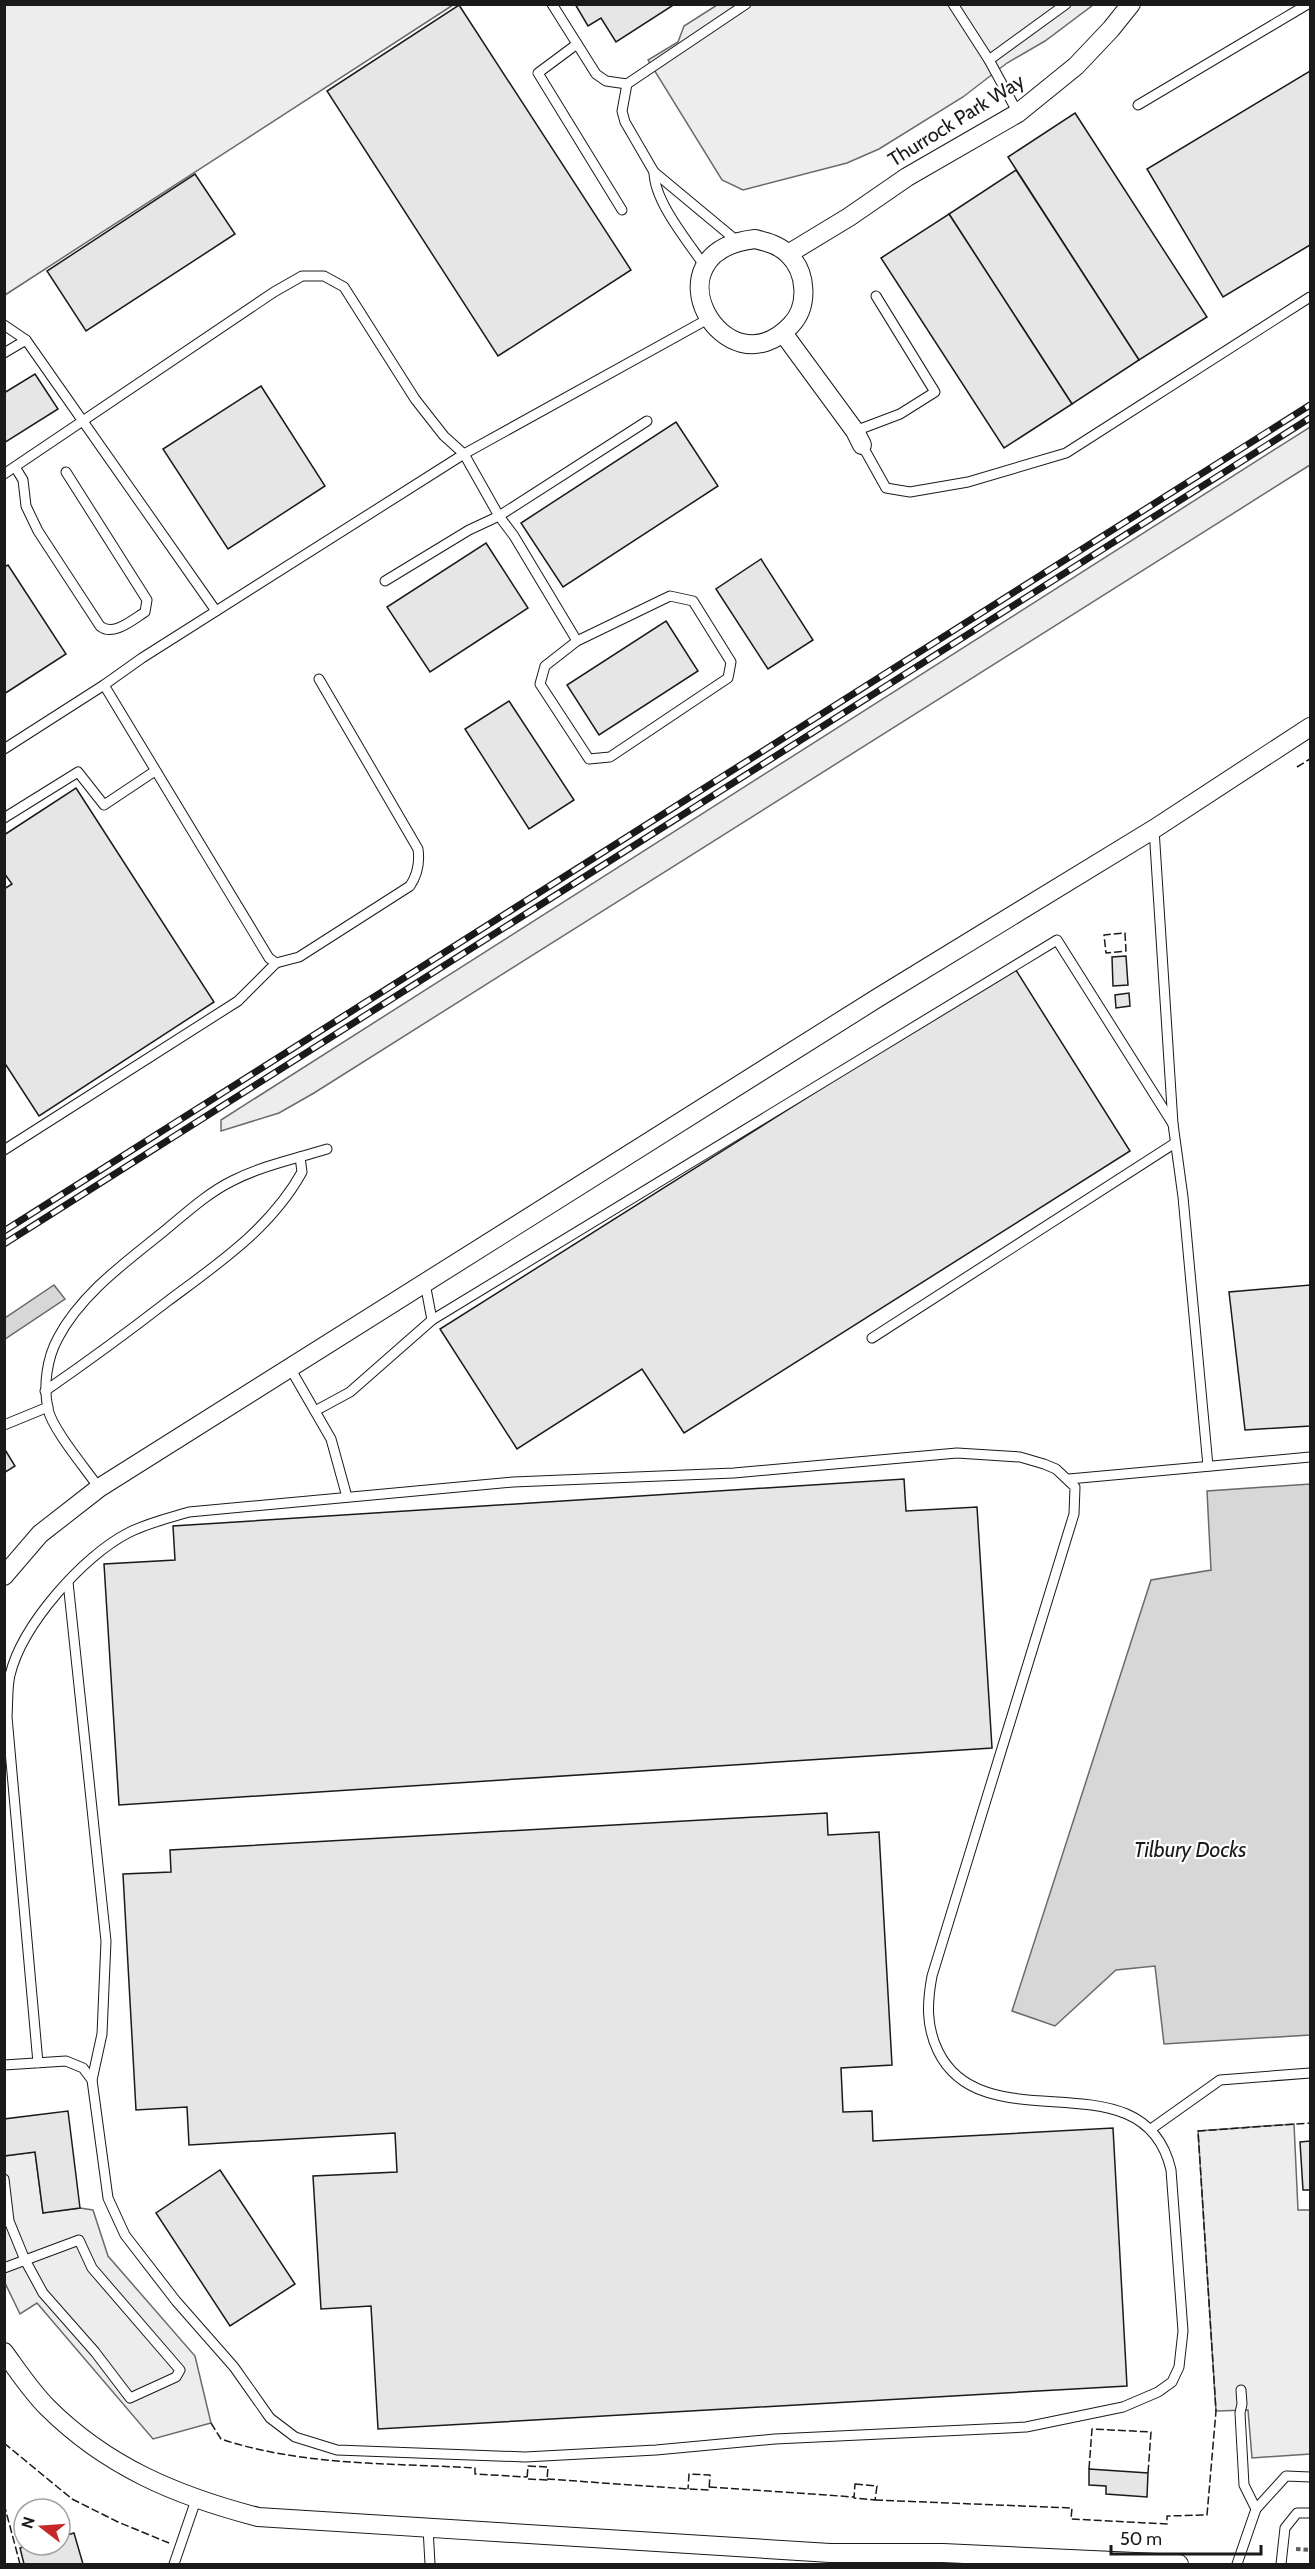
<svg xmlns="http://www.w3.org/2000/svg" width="1315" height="2569" font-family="Cabin,sans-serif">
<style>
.built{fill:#ededed;stroke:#6a6a6a;stroke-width:1.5}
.water{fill:#d7d7d7;stroke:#6a6a6a;stroke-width:1.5}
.building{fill:#e6e6e6;stroke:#1a1a1a;stroke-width:1.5}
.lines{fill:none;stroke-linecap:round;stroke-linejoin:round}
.service-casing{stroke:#1a1a1a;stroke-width:11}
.minor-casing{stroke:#1a1a1a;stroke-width:20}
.path{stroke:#5f5f5f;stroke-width:4;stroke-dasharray:4.5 3;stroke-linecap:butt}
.service{stroke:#fff;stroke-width:9}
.minor{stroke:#fff;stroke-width:18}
.rail-casing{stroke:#1a1a1a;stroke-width:7}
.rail{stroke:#fff;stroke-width:4.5;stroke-dasharray:14;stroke-linecap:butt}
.fence{stroke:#1a1a1a;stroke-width:1.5;stroke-dasharray:8 3;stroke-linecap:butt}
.labels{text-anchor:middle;stroke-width:4.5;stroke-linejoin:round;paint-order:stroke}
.street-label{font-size:20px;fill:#1a1a1a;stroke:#fff}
.water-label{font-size:21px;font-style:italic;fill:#1a1a1a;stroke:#fff}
</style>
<rect width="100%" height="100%" fill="#fff"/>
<!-- built -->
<g class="built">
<path d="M 5,4 L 453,4 L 453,5 L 5,295 Z"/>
<path d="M 717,5 L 1093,5 L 1045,41 L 1007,63 L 963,97 L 879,149 L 847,163 L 743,190 L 722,180 L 648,60 L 678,42 L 684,26 Z"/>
<path d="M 1310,427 L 1310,465 L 314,1093 L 279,1113 L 221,1131 L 221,1120 Z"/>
<path d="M 1294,2124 L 1298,2210 L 1310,2210 L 1310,2454 L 1252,2458 L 1248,2410 L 1216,2411 L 1198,2131 Z"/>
<path d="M 35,2152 L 43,2213 L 80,2208 L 93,2210 L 108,2256 L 195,2356 L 211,2423 L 153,2439 L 37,2303 L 20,2314 L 5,2283 L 5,2156 Z"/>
</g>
<!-- water -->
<g class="water">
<path d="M 54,1285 L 65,1299 L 5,1339 L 5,1318 Z"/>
<path d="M 1310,1484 L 1310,2035 L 1164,2044 L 1155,1966 L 1116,1970 L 1055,2026 L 1012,2011 L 1151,1580 L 1211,1570 L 1207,1491 Z"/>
</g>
<!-- building -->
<g class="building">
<path d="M 575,4 L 675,4 L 616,42 L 601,18 L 588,26 Z"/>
<path d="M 459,5 L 631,270 L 498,356 L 327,91 Z"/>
<path d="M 1310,71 L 1310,245 L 1223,297 L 1147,169 Z"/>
<path d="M 1075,113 L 1207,317 L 1139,360 L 1008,157 Z"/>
<path d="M 1016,170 L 1139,360 L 1072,404 L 949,214 Z"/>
<path d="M 195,174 L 235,234 L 86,331 L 47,271 Z"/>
<path d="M 949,214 L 1072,404 L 1004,448 L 881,258 Z"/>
<path d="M 35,374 L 58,409 L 4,443 L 4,393 Z"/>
<path d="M 261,386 L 325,486 L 228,549 L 163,449 Z"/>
<path d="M 676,422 L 718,486 L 563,587 L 521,523 Z"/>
<path d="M 486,543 L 528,608 L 430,672 L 387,607 Z"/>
<path d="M 761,559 L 813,640 L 768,669 L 716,589 Z"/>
<path d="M 8,565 L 66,654 L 4,694 L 4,567 Z"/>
<path d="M 666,621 L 698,671 L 599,735 L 567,685 Z"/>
<path d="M 509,701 L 574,800 L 529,829 L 465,729 Z"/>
<path d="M 76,788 L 214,1002 L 39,1116 L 4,1062 L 4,889 L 12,884 L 4,873 L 4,835 Z"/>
<path d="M 1126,956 L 1128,985 L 1113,986 L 1112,957 Z"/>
<path d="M 1014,967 L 1130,1151 L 684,1433 L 642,1369 L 517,1449 L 440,1329 Z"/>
<path d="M 1129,993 L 1130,1006 L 1116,1008 L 1115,995 Z"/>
<path d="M 1310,1285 L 1310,1426 L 1245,1430 L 1229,1292 Z"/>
<path d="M 4,1448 L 15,1466 L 4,1473 Z"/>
<path d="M 904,1479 L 906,1511 L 977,1507 L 992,1748 L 119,1805 L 104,1564 L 175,1560 L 173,1526 Z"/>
<path d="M 827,1813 L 828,1835 L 879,1832 L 892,2065 L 841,2068 L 843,2112 L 872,2111 L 873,2141 L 1113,2128 L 1127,2386 L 378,2429 L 371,2306 L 321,2309 L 313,2176 L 397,2172 L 395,2133 L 189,2145 L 187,2107 L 136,2110 L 123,1874 L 171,1872 L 170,1850 Z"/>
<path d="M 68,2111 L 80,2208 L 43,2213 L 35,2152 L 4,2156 L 4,2119 Z"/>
<path d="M 1310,2141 L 1310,2190 L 1303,2190 L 1300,2142 Z"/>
<path d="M 220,2170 L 295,2284 L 230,2326 L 156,2213 Z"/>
<path d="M 1089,2469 L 1148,2473 L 1147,2497 L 1106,2494 L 1106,2486 L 1089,2485 Z"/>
<path d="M 74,2533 L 83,2564 L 24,2564 L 20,2548 L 31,2545 L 60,2545 L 60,2537 Z"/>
</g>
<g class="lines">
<defs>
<g id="service">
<path d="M 552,4 L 596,74 L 606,81 L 627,84 L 746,4"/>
<path d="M 953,4 L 989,60 L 1018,113"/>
<path d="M 577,44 L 538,73 L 622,210"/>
<path d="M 989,60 L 1066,4"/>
<path d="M 627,84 L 622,111 L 625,122 L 654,172 L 737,241"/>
<path d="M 1138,105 L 1308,4"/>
<path d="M 654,172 C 654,201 688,242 704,265"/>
<path d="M 4,325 L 26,340"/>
<path d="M 4,353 L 26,340 L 216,611"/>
<path d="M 855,431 L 900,414 L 935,392 L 876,296"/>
<path d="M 862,445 L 886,488 L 910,492 L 968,482 L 1066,453 L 1310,297"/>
<path d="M 15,467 L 23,480 L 26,506 L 38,531 L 100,626 C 113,637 132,620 145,612 L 147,600 L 66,472"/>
<path d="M 4,474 L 274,292 L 302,276 L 324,276 L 344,287 L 415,399 L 444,436 L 464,454 L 499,516 L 514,536 L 577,641 L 545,666 L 540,684 L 589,759 L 610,757 L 728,678 L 731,662 L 693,601 L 670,596 L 577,641"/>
<path d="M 385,581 L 469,530 L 499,516 L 647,421"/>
<path d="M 104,685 L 269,958 L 276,963 L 299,957 L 410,886 C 418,874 420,863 418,849 L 319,679"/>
<path d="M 4,749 L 104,685 L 142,658 L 464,454 L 708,319"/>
<path d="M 4,818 L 78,772 L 104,805 L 155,771"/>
<path d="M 1154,829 L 1173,1124 L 1183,1197 L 1208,1466"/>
<path d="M 4,1150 L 238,1001 L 276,963"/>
<path d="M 425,1283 L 432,1320"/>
<path d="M 872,1338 L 1175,1143"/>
<path d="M 290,1368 L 331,1439 L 347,1497"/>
<path d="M 45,1391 C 87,1362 128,1332 168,1301 C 219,1263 271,1228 302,1172 L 300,1157"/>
<path d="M 315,1411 L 350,1392 L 432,1320 L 1057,940 L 1173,1124"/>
<path d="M 4,1425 L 48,1407"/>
<path d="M 1069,1479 L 1310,1457"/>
<path d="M 99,1488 C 86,1469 52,1429 48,1409 C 43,1386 47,1358 58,1338 C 81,1294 126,1262 163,1232 C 185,1214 206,1194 232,1181 C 261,1166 295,1159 327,1149"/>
<path d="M 68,1582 L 106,1941 L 102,2034 L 92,2080"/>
<path d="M 4,2065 L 66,2061 L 83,2068 L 92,2080 L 108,2198 L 125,2235 L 176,2301 L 234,2367 L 270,2418 L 295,2437 L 337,2450 L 525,2457 L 656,2450 L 775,2439 L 1026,2427 L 1123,2407 L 1158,2392 L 1172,2382 L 1179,2367 L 1183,2331 L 1171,2170 C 1144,2053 984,2146 938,2051 C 926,2026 927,2003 932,1976 L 1074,1514 L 1075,1487 L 1056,1469 L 1044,1464 L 1020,1457 L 957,1453 L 734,1473 L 513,1482 L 189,1512 C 169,1518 147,1523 128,1533 C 83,1556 22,1625 10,1675 C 7,1688 8,1703 7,1717 L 38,2063"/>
<path d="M 1151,2129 L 1220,2080 L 1310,2073"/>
<path d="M 4,2179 L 9,2221 L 25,2260 L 43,2293 L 95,2352 L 130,2398 L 176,2377 L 180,2370 L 92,2268 L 79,2240 L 4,2268"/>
<path d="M 1241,2390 L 1242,2404 L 1240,2413 L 1244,2485 L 1256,2509"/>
<path d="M 428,2528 L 430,2564"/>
<path d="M 174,2564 L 196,2500"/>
<path d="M 1237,2564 L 1256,2509 L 1286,2476 L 1310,2477"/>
<path d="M 1281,2564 L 1285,2528 L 1297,2513 L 1310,2513"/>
</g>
<g id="minor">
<path d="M 755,239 C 767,242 779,245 788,254 C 807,272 809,306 791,325 C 725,395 643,252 755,239 Z"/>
<path d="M 788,254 L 849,217 L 907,177 L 1018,113 L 1076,66 L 1111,29 L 1131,4"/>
<path d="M 783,333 L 855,431 L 862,445"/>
<path d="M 4,1576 L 40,1534 L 99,1488 L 879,997 L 1154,829 L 1310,727"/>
<path d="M 4,2352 C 18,2371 31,2391 47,2407 C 107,2467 177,2496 258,2517 L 830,2553 L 943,2553 L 1179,2564"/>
</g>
</defs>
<!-- service casing -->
<use href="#service" class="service-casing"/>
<!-- minor casing -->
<use href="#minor" class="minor-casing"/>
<!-- path -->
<path class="path" d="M 1296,2549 L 1310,2550"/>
<!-- service -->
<use href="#service" class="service"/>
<!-- minor -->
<use href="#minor" class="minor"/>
<defs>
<g id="rail">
<path d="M 4,1231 L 1310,405"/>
<path d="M 4,1244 L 1310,418"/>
</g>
</defs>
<!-- rail casing -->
<use href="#rail" class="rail-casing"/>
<!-- rail -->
<use href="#rail" class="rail"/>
<!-- fence -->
<g class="fence">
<path d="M 1297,767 L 1310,759"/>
<path d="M 1125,933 L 1126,951 L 1106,953 L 1104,935 Z"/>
<path d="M 211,2423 L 221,2439 C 302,2466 391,2463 475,2468 L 475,2474 L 527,2477"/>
<path d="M 4,2443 L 72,2499 L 118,2522 L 169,2543"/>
<path d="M 528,2466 L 548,2467 L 547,2480 L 527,2479 Z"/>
<path d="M 1089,2469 L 1092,2429 L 1151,2432 L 1148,2473"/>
<path d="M 547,2479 L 688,2489 L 709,2490 L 710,2475 L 689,2474 L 688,2489"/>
<path d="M 855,2484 L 877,2486 L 875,2500 L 854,2498 Z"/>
<path d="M 709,2487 L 854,2497"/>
<path d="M 875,2500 L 1072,2508 L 1071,2519 L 1167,2524 L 1167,2516 L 1207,2515 L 1216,2411 L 1198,2131 L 1310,2123"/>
<path d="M 4,2504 L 20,2564"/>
</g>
</g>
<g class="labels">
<!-- street labels -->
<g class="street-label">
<text transform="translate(956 120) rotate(-32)" y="7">Thurrock Park Way</text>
</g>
<!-- water labels -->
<g class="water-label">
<text x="1190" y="1857">Tilbury Docks</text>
</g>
</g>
<!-- border -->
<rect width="1315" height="2569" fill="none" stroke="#1a1a1a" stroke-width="12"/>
<!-- north arrow -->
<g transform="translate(42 2527) rotate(287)"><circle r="28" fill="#ffffff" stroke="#a3a3a3" stroke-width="1.5"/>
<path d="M0-4.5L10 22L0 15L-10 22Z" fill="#c62828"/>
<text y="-9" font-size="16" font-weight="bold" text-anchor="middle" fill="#1a1a1a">N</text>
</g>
<!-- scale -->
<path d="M1111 2545v9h150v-9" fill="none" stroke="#1a1a1a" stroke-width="3"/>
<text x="1120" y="2545" font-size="18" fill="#1a1a1a" stroke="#ffffff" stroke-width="4.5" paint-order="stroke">50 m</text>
</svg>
